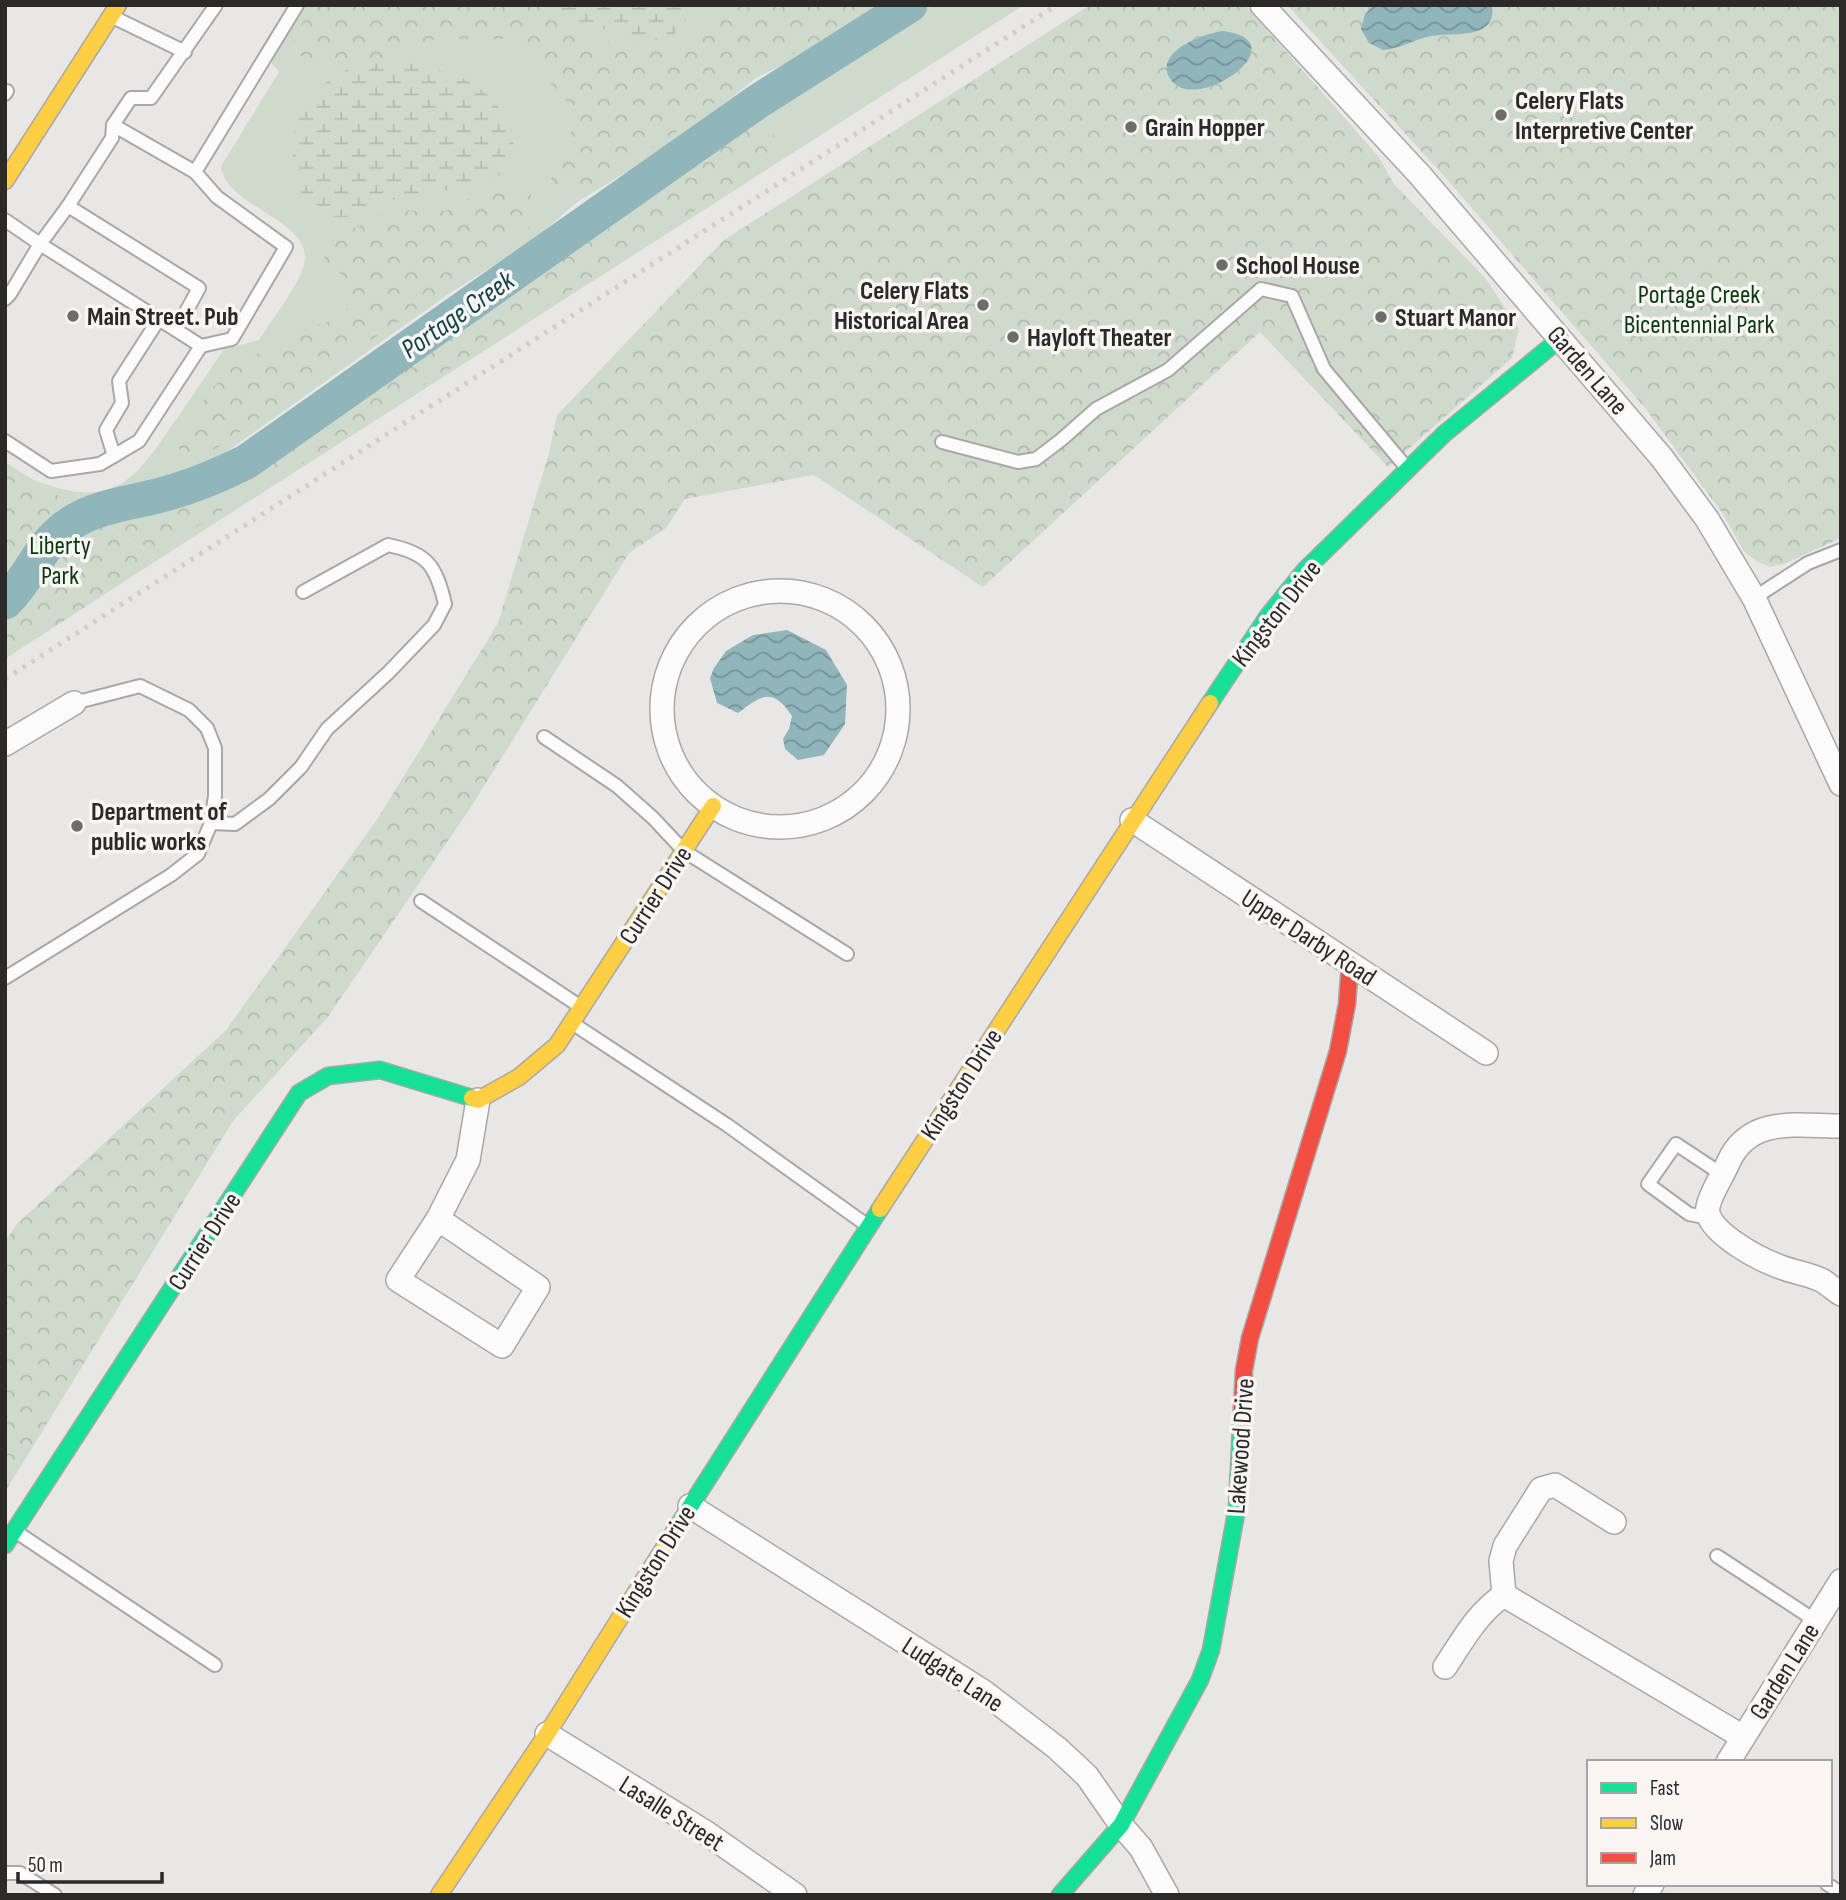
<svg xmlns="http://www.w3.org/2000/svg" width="1846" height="1900" font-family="'Sofia Sans Condensed',sans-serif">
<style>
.grass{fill:#cfdacd}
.forest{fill:url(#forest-crowns)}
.wetland{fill:url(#wetland-marsh)}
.water{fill:url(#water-waves)}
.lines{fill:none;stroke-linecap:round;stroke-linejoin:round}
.river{stroke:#90b5ba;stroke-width:35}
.lane-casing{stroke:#aaa8a7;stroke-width:16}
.street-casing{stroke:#aaa8a7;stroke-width:26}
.fast-casing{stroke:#aaa8a7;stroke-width:19}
.slow-casing{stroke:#aaa8a7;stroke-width:19}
.jam-casing{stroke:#aaa8a7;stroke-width:19}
.lane{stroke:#fcfbfb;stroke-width:12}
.street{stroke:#fcfbfb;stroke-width:23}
.fast{stroke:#16e098;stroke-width:16}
.slow{stroke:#ffcf43;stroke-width:16}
.jam{stroke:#f24e42;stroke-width:16}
.rail{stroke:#cececc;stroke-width:5;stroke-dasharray:3.5 7;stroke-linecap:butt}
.poi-dot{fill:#6e6c6b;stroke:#f8f5f2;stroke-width:2.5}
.labels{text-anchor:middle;stroke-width:7;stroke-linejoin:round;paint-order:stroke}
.poi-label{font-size:26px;font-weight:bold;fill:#2b2a29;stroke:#f8f5f2;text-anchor:start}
.park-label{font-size:26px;fill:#0a3b10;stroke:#f8f5f2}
.street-label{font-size:26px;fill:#2b2a29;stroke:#f8f5f2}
.water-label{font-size:28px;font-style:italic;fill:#11444a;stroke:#f8f5f2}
</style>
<defs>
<pattern id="forest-crowns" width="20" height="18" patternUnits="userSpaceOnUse" patternTransform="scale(1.75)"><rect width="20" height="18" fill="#cfdacd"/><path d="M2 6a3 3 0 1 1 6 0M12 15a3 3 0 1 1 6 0" fill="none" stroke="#b2bbb0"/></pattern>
<pattern id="wetland-marsh" width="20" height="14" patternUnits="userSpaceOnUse" patternTransform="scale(1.75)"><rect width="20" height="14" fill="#cfdacd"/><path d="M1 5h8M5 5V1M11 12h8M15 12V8" fill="none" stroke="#b2bbb0"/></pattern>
<pattern id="water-waves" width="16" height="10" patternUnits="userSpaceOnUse" patternTransform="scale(1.75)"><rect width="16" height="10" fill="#90b5ba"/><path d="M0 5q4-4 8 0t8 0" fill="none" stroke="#769397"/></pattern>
</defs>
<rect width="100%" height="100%" fill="#e9e7e6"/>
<!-- grass -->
<g class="grass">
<path d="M 301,5 L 894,5 L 835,40 L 756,78 L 675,143 L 577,202 L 534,240 L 450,293 L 212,462 L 143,491 L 78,508 L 34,480 C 109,509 132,486 172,425 C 190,400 207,374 224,349 L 259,340 C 271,321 299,285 304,265 C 315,219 226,209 221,166 L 279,72 L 272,64 L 272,55 Z"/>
<path d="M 933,5 L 1024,5 L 159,559 L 99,521 C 137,511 177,504 214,489 C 238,479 260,465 281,451 L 767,106 Z"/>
</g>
<!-- forest -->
<g class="forest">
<path d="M 313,5 L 552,5 L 560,21 L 570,33 L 589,43 L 598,44 L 615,40 L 669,46 L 695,41 L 717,25 L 735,5 L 881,5 L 846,27 L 752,74 L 669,138 L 592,184 L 573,192 L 564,191 L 556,186 L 551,179 L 549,169 L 551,162 L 564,149 L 569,140 L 573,125 L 570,106 L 557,89 L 543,77 L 532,49 L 520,41 L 510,38 L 487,40 L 440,38 L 426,41 L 391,59 L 329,66 L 316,65 L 300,55 L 294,42 L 296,34 Z"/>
<path d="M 1090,5 L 1245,5 L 1379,157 L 1394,184 L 1486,279 L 1519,329 L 1512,358 L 1388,467 L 1260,332 L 983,587 L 814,475 L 685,499 L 666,528 L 629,553 L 473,804 L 328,1017 L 233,1121 L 5,1492 L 5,1242 L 17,1224 L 226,1030 L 378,818 L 498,623 L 549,453 L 557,415 L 724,240 Z"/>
<path d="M 1287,5 L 1841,5 L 1841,538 L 1784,564 L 1770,567 L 1756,561 L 1743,550 L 1723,514 L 1645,408 L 1445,177 Z"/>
<path d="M 759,126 C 787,138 778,151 760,169 L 286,474 L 272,480 L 265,475 L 265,467 L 270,463 L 733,137 L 748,128 Z"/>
<path d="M 503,189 L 526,190 C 543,203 537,218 526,232 L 215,449 L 206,454 L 190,456 L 179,449 C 176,436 185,426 193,416 C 208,394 223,371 247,358 C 257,353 268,352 277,347 C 287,342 295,335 304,330 C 316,324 329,324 339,316 C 345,312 349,306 351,299 C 358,267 304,268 331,239 L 392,210 L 438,212 L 449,210 L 470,198 Z"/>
<path d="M 5,462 L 159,559 L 5,659 Z"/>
<path d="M 220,493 L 230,499 L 229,506 L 165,548 C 148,551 131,540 121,528 L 122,520 L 129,517 Z"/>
</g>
<!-- wetland -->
<g class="wetland">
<path d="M 556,5 L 693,5 C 687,19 681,33 666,38 C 646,45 626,29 606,29 C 595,29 583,32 573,27 C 564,22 559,14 556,5 Z"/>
<path d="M 387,62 C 437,63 496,81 512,132 C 515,142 513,159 507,168 C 490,190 437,191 412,194 C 390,197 373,212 352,216 C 307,225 290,182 293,144 C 295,113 318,82 346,70 C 359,65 374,64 387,62 Z"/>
</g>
<!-- water -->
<g class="water">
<path d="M 1374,5 L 1492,5 C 1498,41 1452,32 1431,36 C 1415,39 1400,49 1383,50 L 1369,43 L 1361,29 L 1365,14 Z"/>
<path d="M 1223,31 C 1291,40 1221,96 1186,89 C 1179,88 1173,84 1169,77 C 1155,51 1205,33 1223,31 Z"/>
<path d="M 787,630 L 826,650 L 847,685 L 845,724 L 824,755 L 798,760 L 785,749 L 783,739 L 789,729 L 792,716 C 772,686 761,696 738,713 L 717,703 L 710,678 L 714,668 L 726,651 L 753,635 Z"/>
</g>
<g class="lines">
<!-- river -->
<path class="river" d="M 5,602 C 30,579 40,543 70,524 C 96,506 131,503 161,495 C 192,487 218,476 246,462 L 757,102 L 910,5"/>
<defs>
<g id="lane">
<path d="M 115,18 L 185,52"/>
<path d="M 5,94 L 7,91"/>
<path d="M 195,172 L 113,125 L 131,98 L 151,98 L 216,5"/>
<path d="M 68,206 L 112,138 L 113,125"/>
<path d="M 5,220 L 40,244 L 68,206 L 199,288 L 176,330 L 201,346 L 232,339 L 286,247 L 217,197 L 195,172 L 297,5"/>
<path d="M 5,299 L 10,294 L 40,244 L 176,330"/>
<path d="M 5,441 L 51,471 L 100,464 L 139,441 L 201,346"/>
<path d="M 942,442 L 1018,462 L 1036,459 L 1061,440 L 1096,409 L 1168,370 L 1261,289 L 1292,296 L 1324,369 L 1406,467"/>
<path d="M 114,456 L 106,430 L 122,403 L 119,381 L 159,319"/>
<path d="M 1754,598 L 1808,563 L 1841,550"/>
<path d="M 544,737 L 617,786 L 653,818 L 684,851 L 847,954"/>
<path d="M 211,823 L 235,824 L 269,799 L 301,767 L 327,729 L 388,673 L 434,625 L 445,604 C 436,566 428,553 388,545 L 303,592"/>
<path d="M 421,901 L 581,1007"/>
<path d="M 5,978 L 171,875 L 198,854 L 211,823 L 215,796 L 215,748 L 207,728 L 189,710 L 140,686 L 74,703"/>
<path d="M 572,1023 L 727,1125 L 868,1226"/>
<path d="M 1709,1218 L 1689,1214 L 1648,1184 L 1676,1144 L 1723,1175"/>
<path d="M 15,1531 L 215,1665"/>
<path d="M 1717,1556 L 1816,1621"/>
<path d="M 5,1873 L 20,1873 L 55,1895"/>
<path d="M 1827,1884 L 1841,1893"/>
</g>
<g id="street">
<path d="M 1262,5 L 1419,174 L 1662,458 L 1707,519 L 1754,598 L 1841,784"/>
<circle cx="780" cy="709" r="118"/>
<path d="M 5,744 L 74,703"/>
<path d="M 1132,820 L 1486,1053"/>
<path d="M 1841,1126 C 1798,1126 1749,1115 1728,1163 C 1723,1175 1710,1194 1708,1207 C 1703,1230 1759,1259 1778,1266 C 1792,1272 1810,1274 1823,1281 C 1829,1285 1835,1290 1841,1294"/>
<path d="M 438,1219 L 538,1287 L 502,1346 L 398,1280 L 438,1219 L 468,1160 L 478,1100"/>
<path d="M 690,1506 L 984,1692 L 1057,1748 L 1087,1776 L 1121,1825 L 1141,1848 L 1167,1895"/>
<path d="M 1614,1522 L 1555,1485 L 1541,1489 L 1505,1546 L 1501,1561 L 1504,1595 L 1743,1737"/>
<path d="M 1445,1667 C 1463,1640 1477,1613 1504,1595"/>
<path d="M 547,1734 L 705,1832 L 795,1895"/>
<path d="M 1728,1762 L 1841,1581"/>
<path d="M 1645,1895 L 1652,1884"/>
</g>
<g id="fast">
<path d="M 1210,703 L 1268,616 L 1305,570 L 1444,434 L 1561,338"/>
<path d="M 679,1524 L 880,1209"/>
<path d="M 5,1545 L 299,1093 L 328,1076 L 380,1070 L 472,1098"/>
<path d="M 1060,1895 L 1121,1825 L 1200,1680 L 1211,1650 L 1237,1508 L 1242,1408"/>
</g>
<g id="slow">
<path d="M 5,181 L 118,5"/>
<path d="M 472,1098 L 478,1100 L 519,1077 L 557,1045 L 713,806"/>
<path d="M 880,1209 L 1210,703"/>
<path d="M 439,1895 L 547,1734 L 679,1524"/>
</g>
<path id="jam" d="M 1242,1408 L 1244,1370 L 1250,1338 L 1338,1051 L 1347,1004 L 1350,964"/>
</defs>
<!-- lane casing -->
<use href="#lane" class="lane-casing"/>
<!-- street casing -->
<use href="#street" class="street-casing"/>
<!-- fast casing -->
<use href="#fast" class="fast-casing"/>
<!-- slow casing -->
<use href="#slow" class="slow-casing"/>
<!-- jam casing -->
<use href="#jam" class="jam-casing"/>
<!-- lane -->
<use href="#lane" class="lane"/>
<!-- street -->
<use href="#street" class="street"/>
<!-- fast -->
<use href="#fast" class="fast"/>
<!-- slow -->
<use href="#slow" class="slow"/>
<!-- jam -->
<use href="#jam" class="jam"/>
<!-- rail -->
<path class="rail" d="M 5,679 L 1057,5"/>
</g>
<!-- markers -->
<g class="poi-dot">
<circle cx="1501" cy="115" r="7"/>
<circle cx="1131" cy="127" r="7"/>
<circle cx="1222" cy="265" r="7"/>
<circle cx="983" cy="305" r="7"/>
<circle cx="73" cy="316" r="7"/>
<circle cx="1381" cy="317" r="7"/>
<circle cx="1013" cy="337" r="7"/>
<circle cx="77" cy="826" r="7"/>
</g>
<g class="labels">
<!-- poi labels -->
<g class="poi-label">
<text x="1515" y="109">Celery Flats<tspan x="1515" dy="30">Interpretive Center</tspan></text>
<text x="1145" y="136">Grain Hopper</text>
<text x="1236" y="274">School House</text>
<text x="969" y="299" text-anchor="end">Celery Flats<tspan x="969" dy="30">Historical Area</tspan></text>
<text x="87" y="325">Main Street. Pub</text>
<text x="1395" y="326">Stuart Manor</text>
<text x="1027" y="346">Hayloft Theater</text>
<text x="91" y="820">Department of<tspan x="91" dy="30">public works</tspan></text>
</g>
<!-- park labels -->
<g class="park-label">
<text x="1699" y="303">Portage Creek<tspan x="1699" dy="30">Bicentennial Park</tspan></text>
<text x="60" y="554">Liberty<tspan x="60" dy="30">Park</tspan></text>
</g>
<!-- street labels -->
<g class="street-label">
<text transform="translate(1588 370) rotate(49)" y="9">Garden Lane</text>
<text transform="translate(1276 613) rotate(-52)" y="9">Kingston Drive</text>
<text transform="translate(655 895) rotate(-57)" y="9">Currier Drive</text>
<text transform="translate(1309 937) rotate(33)" y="9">Upper Darby Road</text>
<text transform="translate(961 1084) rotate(-57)" y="9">Kingston Drive</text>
<text transform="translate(204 1241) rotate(-57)" y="9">Currier Drive</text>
<text transform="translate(1240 1446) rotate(-86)" y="9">Lakewood Drive</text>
<text transform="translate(655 1561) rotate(-58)" y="9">Kingston Drive</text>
<text transform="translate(1784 1671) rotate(-58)" y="9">Garden Lane</text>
<text transform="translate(953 1674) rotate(33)" y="9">Ludgate Lane</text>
<text transform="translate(672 1813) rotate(32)" y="9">Lasalle Street</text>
</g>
<!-- water labels -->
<g class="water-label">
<text transform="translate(457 314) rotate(-35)" y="10">Portage Creek</text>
</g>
</g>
<!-- border -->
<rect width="1846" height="1900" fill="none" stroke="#2b2a29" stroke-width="14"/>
<!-- legend -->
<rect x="1587" y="1760" width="245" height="126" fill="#f8f5f2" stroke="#a6a4a2" stroke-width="2"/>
<rect x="1601" y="1783" width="35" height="10" fill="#16e098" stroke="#a6a4a2" stroke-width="2"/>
<text x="1650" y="1795" font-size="21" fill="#2b2a29">Fast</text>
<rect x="1601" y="1818" width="35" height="10" fill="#ffcf43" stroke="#a6a4a2" stroke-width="2"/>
<text x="1650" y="1830" font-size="21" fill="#2b2a29">Slow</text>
<rect x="1601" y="1853" width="35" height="10" fill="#f24e42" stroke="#a6a4a2" stroke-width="2"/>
<text x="1650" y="1865" font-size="21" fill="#2b2a29">Jam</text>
<!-- scale -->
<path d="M18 1872v10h144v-10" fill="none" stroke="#2b2a29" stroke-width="3.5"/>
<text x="28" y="1872" font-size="21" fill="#2b2a29" stroke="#f8f5f2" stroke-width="5" paint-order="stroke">50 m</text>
</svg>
